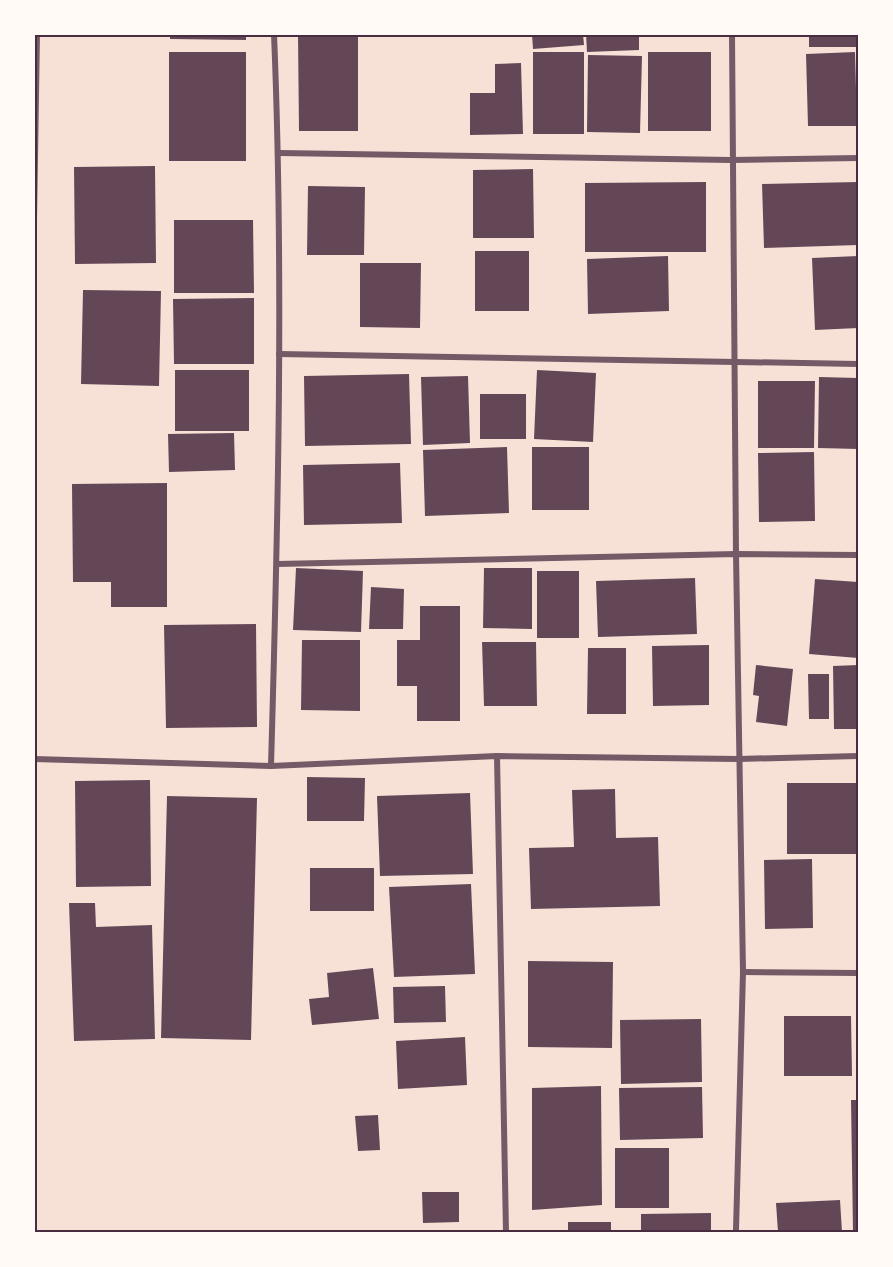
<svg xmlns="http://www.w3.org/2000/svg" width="893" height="1267" font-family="Manrope,sans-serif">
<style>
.building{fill:#644757}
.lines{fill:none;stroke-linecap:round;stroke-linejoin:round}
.minor{stroke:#755966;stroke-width:6}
.neatline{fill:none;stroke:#4a2c40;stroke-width:2}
</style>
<rect width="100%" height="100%" fill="#f7e1d7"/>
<!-- building -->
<g class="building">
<path d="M 170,34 L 246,34 L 246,40 L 170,39 Z"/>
<path d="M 298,34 L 358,34 L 358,131 L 299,131 Z"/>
<path d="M 532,34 L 583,34 L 584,45 L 533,49 Z"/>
<path d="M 586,34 L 639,34 L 639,50 L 587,52 Z"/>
<rect x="809" y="34" width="49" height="13"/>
<rect x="169" y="52" width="77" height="109"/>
<rect x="533" y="52" width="51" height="82"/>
<rect x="648" y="52" width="63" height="79"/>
<path d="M 855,52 L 857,126 L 808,126 L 806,54 Z"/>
<path d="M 588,55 L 642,56 L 640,133 L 587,132 Z"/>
<path d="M 521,63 L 523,134 L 470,135 L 470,93 L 495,93 L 495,64 Z"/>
<path d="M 155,166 L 156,263 L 75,264 L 74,167 Z"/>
<path d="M 533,169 L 534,238 L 473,238 L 473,170 Z"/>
<path d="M 706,182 L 706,252 L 585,252 L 585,183 Z"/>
<path d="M 858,182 L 858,245 L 764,248 L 762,184 Z"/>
<path d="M 308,186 L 365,187 L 364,255 L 307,255 Z"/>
<path d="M 174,220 L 253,220 L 254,293 L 174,293 Z"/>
<rect x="475" y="251" width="54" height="60"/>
<path d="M 668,256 L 669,311 L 588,314 L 587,259 Z"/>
<path d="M 858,256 L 858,328 L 815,330 L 812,258 Z"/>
<path d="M 360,263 L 421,263 L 420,328 L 360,327 Z"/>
<path d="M 83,290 L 161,291 L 159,386 L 81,384 Z"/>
<path d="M 254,298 L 254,364 L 174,364 L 173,299 Z"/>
<rect x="175" y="370" width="74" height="61"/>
<path d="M 537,370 L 596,373 L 593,442 L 534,439 Z"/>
<path d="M 409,374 L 411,444 L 305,446 L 304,376 Z"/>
<path d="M 468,376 L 470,443 L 423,445 L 421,377 Z"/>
<path d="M 819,377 L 858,378 L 858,449 L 818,448 Z"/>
<path d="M 758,381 L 815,381 L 814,448 L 758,448 Z"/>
<rect x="480" y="394" width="46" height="45"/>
<path d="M 234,433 L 235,470 L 169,472 L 168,434 Z"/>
<path d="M 507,447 L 509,513 L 425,516 L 423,450 Z"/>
<rect x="532" y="447" width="57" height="63"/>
<path d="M 814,452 L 815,521 L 759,522 L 758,453 Z"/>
<path d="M 400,463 L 402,523 L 304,525 L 303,465 Z"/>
<path d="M 167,483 L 167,607 L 111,607 L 111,582 L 73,582 L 72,484 Z"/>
<path d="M 296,568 L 363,571 L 361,632 L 293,630 Z"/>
<path d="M 484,568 L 532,568 L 532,629 L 483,628 Z"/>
<rect x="537" y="571" width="42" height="67"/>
<path d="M 695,578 L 697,634 L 598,637 L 596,581 Z"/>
<path d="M 815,579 L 858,582 L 858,658 L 809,654 Z"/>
<path d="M 371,587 L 404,589 L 403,629 L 369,629 Z"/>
<path d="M 420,606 L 460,606 L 460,721 L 417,721 L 417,686 L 397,686 L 397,640 L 420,640 Z"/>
<path d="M 256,624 L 257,727 L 166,728 L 164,625 Z"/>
<path d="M 302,640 L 360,640 L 360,711 L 301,710 Z"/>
<path d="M 482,642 L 536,642 L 537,706 L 484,706 Z"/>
<path d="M 709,645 L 709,705 L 653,706 L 652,646 Z"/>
<path d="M 588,648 L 626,648 L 626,714 L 587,714 Z"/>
<path d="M 756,665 L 793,669 L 787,726 L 756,722 L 759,696 L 753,695 Z"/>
<path d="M 858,665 L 858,729 L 834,729 L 833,666 Z"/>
<path d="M 808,674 L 829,674 L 829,719 L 809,719 Z"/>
<path d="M 307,777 L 365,778 L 364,821 L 307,821 Z"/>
<path d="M 150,780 L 151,886 L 76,887 L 75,781 Z"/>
<rect x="787" y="783" width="71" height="71"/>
<path d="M 615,789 L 616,838 L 658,837 L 660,906 L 531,909 L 529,848 L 574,847 L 572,790 Z"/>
<path d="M 470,793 L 473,874 L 380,876 L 377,796 Z"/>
<path d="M 167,796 L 257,798 L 251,1040 L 161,1038 Z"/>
<path d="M 812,859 L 813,928 L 765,929 L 764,860 Z"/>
<rect x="310" y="868" width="64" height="43"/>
<path d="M 471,884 L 475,974 L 394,977 L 389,887 Z"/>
<path d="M 69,903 L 95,903 L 96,927 L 152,925 L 155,1039 L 74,1041 Z"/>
<path d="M 528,961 L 613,962 L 612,1048 L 528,1047 Z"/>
<path d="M 373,968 L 379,1019 L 312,1025 L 309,999 L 329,997 L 327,973 Z"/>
<path d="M 445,986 L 446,1022 L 394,1023 L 393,987 Z"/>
<rect x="856" y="1004" width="2" height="61"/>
<path d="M 784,1016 L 851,1016 L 852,1076 L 784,1076 Z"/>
<path d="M 701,1019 L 702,1082 L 621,1084 L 620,1020 Z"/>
<path d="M 465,1037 L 467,1085 L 398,1089 L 396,1041 Z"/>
<path d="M 601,1086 L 602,1205 L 532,1210 L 532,1088 Z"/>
<path d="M 702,1087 L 703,1138 L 620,1140 L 619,1088 Z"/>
<path d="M 851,1100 L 858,1100 L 858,1232 L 853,1232 Z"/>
<path d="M 378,1115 L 380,1150 L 358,1151 L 355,1116 Z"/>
<rect x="615" y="1148" width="54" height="60"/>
<path d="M 422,1192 L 459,1192 L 459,1222 L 423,1223 Z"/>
<path d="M 840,1200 L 842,1232 L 778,1232 L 776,1203 Z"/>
<path d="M 711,1213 L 711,1232 L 641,1232 L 641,1214 Z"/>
<rect x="568" y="1222" width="43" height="10"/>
</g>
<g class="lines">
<!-- minor -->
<g class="minor">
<path d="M 732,34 L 736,554 L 743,972 L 736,1230"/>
<path d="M 279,153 L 731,160 L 858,158"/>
<path d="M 34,220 L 37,34"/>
<path d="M 279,354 L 858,364"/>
<path d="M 277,564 L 736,554 L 858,555"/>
<path d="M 497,756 L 506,1232"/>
<path d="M 34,759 L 271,766 L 497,756 L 739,759 L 858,756"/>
<path d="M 271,766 C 278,522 284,278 274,34"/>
<path d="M 743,972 L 858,973"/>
</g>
</g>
<!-- border -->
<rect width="893" height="1267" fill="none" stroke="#fffaf5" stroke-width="72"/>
<rect x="36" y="36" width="821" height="1195" class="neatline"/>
</svg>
